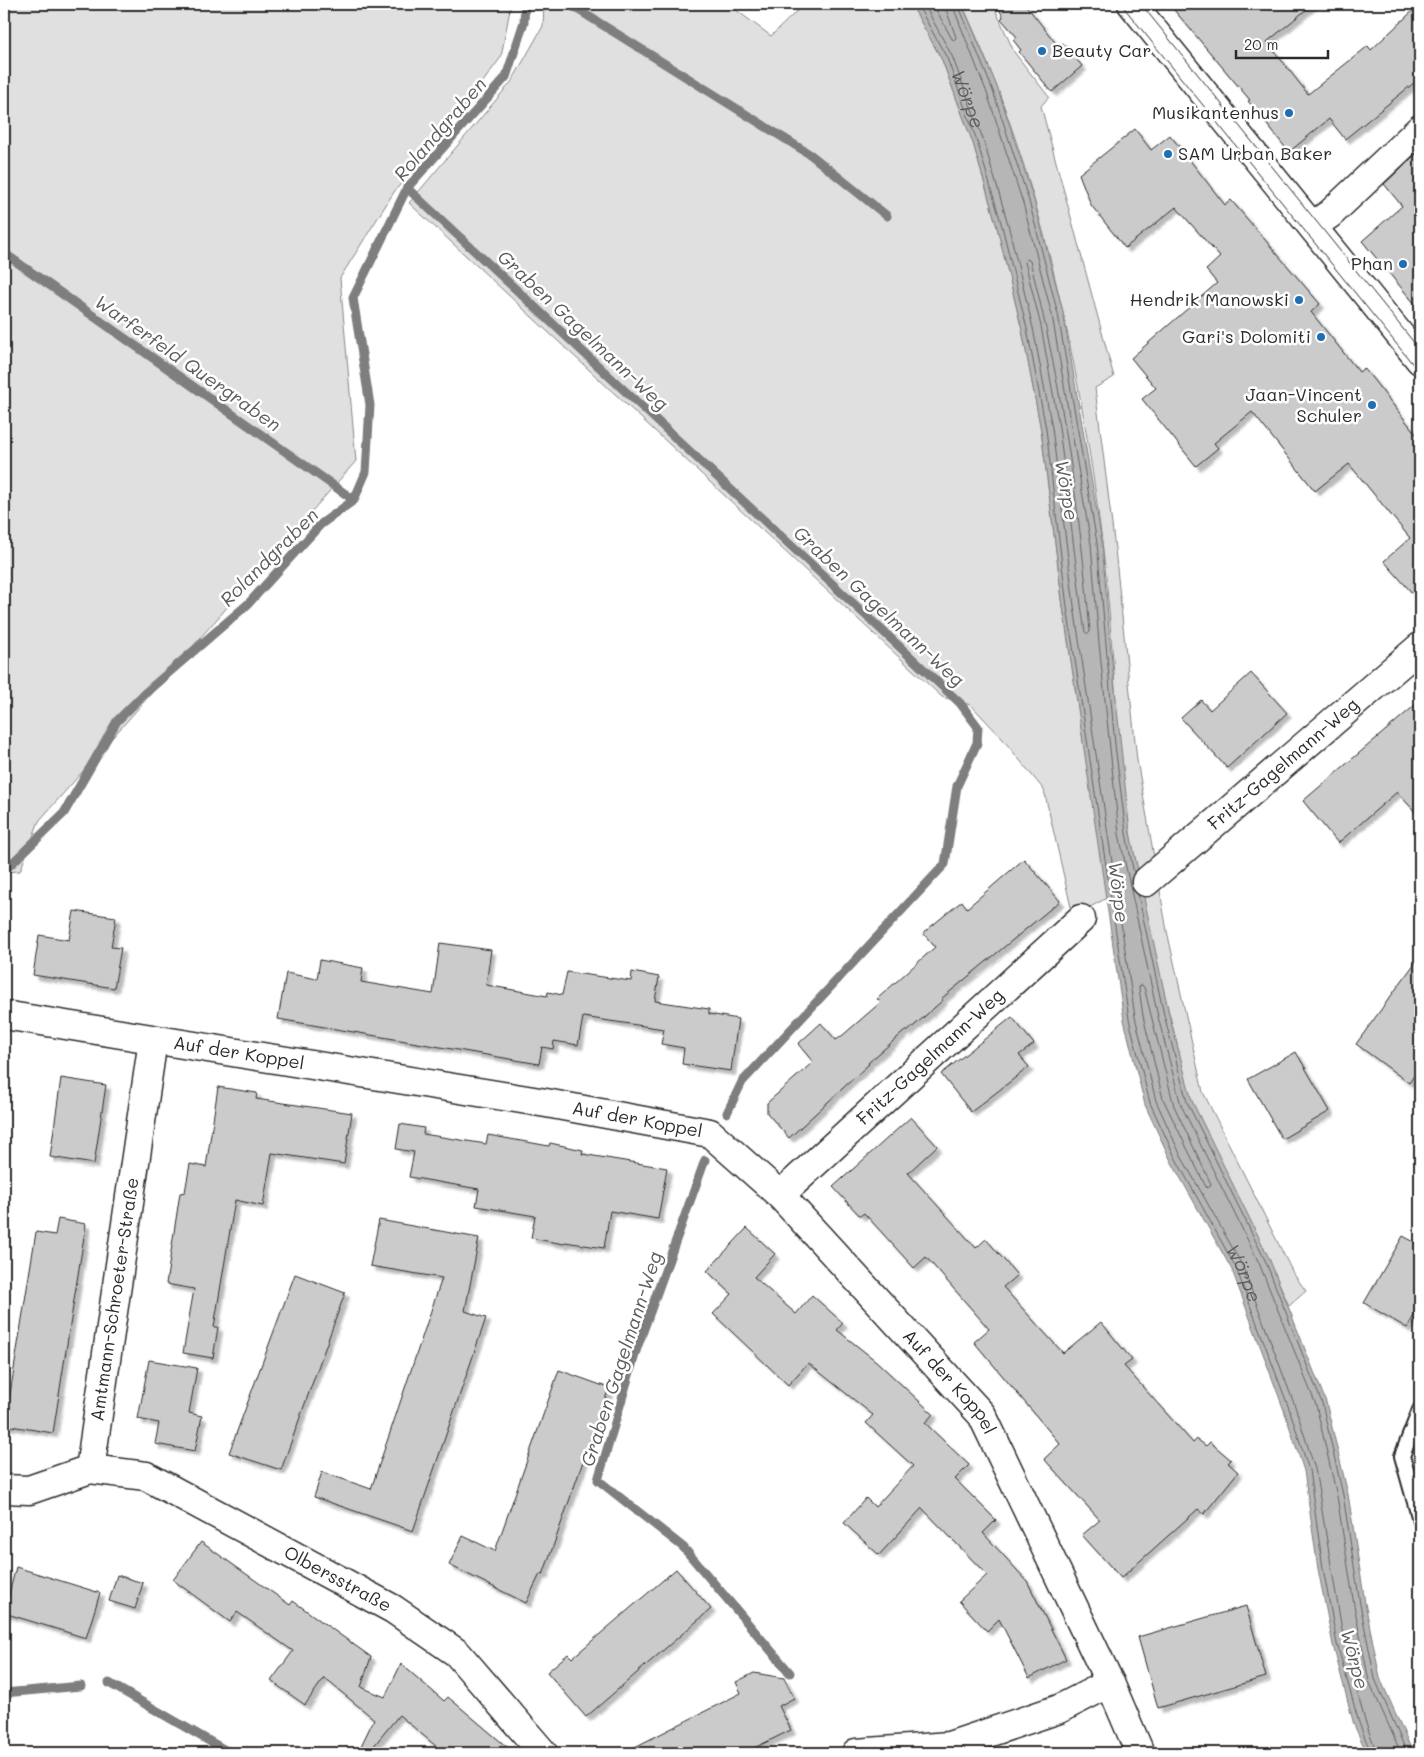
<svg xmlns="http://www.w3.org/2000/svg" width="1424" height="1757" font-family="Mali,sans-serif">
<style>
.green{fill:#e0e0e0;stroke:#868686}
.water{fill:#b6b6b6;stroke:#7e7e7e}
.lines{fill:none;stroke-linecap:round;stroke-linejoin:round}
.shore{stroke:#636363;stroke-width:1}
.stream{stroke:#7e7e7e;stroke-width:9}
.building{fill:#cbcbcb;stroke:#2b2b2b;filter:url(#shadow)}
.lane-casing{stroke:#2b2b2b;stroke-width:18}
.street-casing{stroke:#2b2b2b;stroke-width:31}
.secondary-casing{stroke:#2b2b2b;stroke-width:31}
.lane{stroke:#fff;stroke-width:14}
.street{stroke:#fff;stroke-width:28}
.secondary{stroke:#fff;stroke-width:28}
.tram{stroke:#2b2b2b;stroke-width:1}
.poi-dot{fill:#1f6fb2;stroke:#fff;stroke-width:2}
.labels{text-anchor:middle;stroke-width:5;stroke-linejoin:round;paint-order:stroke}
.poi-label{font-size:18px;fill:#2b2b2b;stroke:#fff;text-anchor:end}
.street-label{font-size:18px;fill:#2b2b2b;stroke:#fff}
.water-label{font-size:19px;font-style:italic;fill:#5c5c5c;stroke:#fff}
</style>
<defs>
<filter id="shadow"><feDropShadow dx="4.5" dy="4.5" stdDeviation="1" flood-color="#0004"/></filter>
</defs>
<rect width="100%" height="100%" fill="#fff"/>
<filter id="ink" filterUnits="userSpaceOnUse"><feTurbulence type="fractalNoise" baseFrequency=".02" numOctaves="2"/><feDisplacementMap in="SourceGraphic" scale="10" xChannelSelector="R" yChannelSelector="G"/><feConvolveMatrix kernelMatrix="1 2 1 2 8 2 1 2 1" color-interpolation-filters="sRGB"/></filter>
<g filter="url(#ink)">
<!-- green -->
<g class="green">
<path d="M 4,4 L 511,4 L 501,57 L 467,104 L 394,192 L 340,278 L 356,461 L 39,821 L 20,871 L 4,872 Z"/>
<path d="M 544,4 L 728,4 L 771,36 L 804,4 L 911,4 L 942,60 L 973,143 L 997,227 L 1022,330 L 1041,430 L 1063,607 L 1107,898 L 1073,916 L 1044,790 L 1001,737 L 971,705 L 942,697 L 409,203 L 512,81 L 543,26 Z"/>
<path d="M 962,4 L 993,4 L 1014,52 L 1049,97 L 1041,106 L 1114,377 L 1095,388 L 1115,549 L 1137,760 L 1167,931 L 1203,1092 L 1293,1273 L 1306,1291 L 1289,1306 C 1261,1237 1222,1173 1193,1104 C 1184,1081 1180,1055 1174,1032 C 1157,966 1141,899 1130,832 C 1115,736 1114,638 1102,541 C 1079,360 1039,170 962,4 Z"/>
</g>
<!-- water -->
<path class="water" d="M 911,4 L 962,4 L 998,89 L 1034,200 L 1063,312 L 1102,542 L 1110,642 L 1130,833 L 1169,1014 L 1192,1101 L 1269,1258 L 1326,1402 L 1348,1494 L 1365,1603 L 1380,1678 L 1413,1753 L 1367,1753 L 1354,1725 L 1333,1645 L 1318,1569 L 1304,1471 L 1285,1413 L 1232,1270 L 1171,1161 L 1145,1105 L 1124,1020 L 1063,607 L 1041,430 L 1022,330 L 997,227 L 973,143 L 942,60 Z"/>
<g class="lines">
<!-- shore -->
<g class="shore">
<path d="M 917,4 L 947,58 L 977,141 L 1002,226 L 1027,329 L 1046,429 L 1067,607 L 1129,1019 L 1150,1103 L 1176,1159 L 1236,1268 L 1290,1411 L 1309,1470 L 1323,1568 L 1337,1644 L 1359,1723 L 1371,1753"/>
<path id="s1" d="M 924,4 L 952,56 L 983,139 L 1008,224 L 1033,328 L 1052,428 L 1074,606 L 1135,1017 L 1156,1101 L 1181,1156 L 1242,1265 L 1296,1409 L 1315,1469 L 1344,1642 L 1365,1721 L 1377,1753"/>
<path d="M 933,4 L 952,39 L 955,40 L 956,37 L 944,4"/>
<path d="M 952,4 L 987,93 L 1023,203 L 1052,315 L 1091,544 L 1099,643 L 1119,834 L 1158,1017 L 1181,1105 L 1259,1263 L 1316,1405 L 1337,1496 L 1354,1605 L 1369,1681 L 1401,1753"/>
<path d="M 958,4 L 993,91 L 1029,201 L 1058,314 L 1097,543 L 1115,745 L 1126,833 L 1134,874"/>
<path d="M 1027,259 L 1030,261 C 1061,382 1080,507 1090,632 L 1088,634 L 1085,632 L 1081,605 L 1059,427 L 1041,326 L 1025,262 Z"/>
<path d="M 1138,894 L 1164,1015 L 1187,1102 L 1265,1260 L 1322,1403 L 1343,1495 L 1360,1604 L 1375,1679 L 1407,1753"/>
<path d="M 1141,985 L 1144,987 L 1174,1106 L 1211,1184 L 1209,1188 L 1206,1187 L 1163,1099 L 1143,1016 L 1139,988 Z"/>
</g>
<!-- stream -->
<g class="stream">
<path d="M 569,4 L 811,155 L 887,216"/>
<path d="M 407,188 L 960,703 L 978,727 L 977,743 L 957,786 L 945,864 L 742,1082 L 727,1113"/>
<path d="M 4,253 L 354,500"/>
<path d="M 4,871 L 64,813 L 117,721 L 145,693 L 248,604 L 321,524 L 354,500 L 366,472 L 370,405 L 353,298 L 407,188 L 506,77 L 524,22 L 525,4"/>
<path d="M 705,1160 L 637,1348 L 598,1480 L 683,1547 L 790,1673"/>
<path d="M 109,1683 L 230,1753"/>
<path d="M 4,1693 L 81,1686"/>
</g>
</g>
<!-- building -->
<g class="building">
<path d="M 997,4 L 1025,4 L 1058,46 L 1063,43 L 1082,66 L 1052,92 L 1019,52 L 1021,50 L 1013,40 L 1017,37 L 1001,19 L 1003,17 Z"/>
<path d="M 1169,4 L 1313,4 L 1267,42 L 1308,94 L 1368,46 L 1371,50 L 1420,4 L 1420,78 L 1345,139 L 1329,119 L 1289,152 L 1248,101 L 1250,100 Z"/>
<path d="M 1135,129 L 1151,150 L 1170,135 L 1225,205 L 1231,200 L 1320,304 L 1311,312 L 1359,372 L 1364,368 L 1420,439 L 1420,602 L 1384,561 L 1410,538 L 1349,464 L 1315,491 L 1252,412 L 1214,443 L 1218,448 L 1196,466 L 1142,399 L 1156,388 L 1131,358 L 1217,283 L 1206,270 L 1220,257 L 1176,207 L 1125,248 L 1091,205 L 1079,174 Z"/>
<path d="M 1420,150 L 1420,310 L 1362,241 L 1402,206 L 1384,184 Z"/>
<path d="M 1251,673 L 1287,713 L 1227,768 L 1181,718 L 1201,700 L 1210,710 Z"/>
<path d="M 1420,701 L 1420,817 L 1397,792 L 1338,843 L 1303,801 Z"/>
<path d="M 1024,859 L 1060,901 L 941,999 L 943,1000 L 907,1032 L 906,1030 L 868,1063 L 869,1064 L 789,1138 L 767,1113 L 767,1103 L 813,1062 L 798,1044 L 821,1023 L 836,1040 L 843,1035 L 881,1002 L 877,999 L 935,947 L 923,933 L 962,901 L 967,908 Z"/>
<path d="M 74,911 L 116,917 L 111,947 L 121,948 L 114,988 L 33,975 L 39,935 L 69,940 Z"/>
<path d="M 440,943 L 491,950 L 486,985 L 547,996 L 548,992 L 562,995 L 567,972 L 631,981 L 632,972 L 659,977 L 655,1001 L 709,1009 L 709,1014 L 738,1019 L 731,1071 L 682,1064 L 684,1048 L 661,1044 L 664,1029 L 583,1017 L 578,1045 L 554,1041 L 553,1049 L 542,1047 L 539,1064 L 278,1019 L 286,973 L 317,979 L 320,960 L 363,968 L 361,982 L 433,994 Z"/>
<path d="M 1420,956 L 1420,1067 L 1409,1083 L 1356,1044 Z"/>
<path d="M 1012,1017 L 1034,1044 L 1019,1055 L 1029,1067 L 971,1112 L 941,1074 Z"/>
<path d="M 1296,1052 L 1330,1111 L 1282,1139 L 1248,1079 Z"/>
<path d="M 61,1078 L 106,1085 L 94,1164 L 50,1157 Z"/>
<path d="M 218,1087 L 257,1093 L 256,1099 L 352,1113 L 344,1164 L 272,1153 L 263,1206 L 235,1200 L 214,1327 L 218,1327 L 213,1358 L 183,1353 L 194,1289 L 166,1284 L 180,1193 L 185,1192 L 190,1164 L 206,1167 Z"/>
<path d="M 911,1117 L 937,1146 L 908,1173 L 976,1248 L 986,1239 L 1017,1275 L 1003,1287 L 1063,1353 L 1101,1322 L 1132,1360 L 1124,1366 L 1193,1443 L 1197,1439 L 1206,1446 L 1210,1442 L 1231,1460 L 1228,1463 L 1238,1472 L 1204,1514 L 1198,1509 L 1121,1578 L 1082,1535 L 1100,1520 L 1044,1459 L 1060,1444 L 974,1342 L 989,1329 L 926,1257 L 914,1268 L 864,1213 L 860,1216 L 833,1187 Z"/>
<path d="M 400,1124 L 424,1128 L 423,1134 L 486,1144 L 488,1135 L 549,1146 L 550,1143 L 583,1150 L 582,1154 L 667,1168 L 658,1219 L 610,1211 L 604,1248 L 565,1242 L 564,1244 L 531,1238 L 535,1216 L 476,1206 L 479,1189 L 409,1177 L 414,1152 L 396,1149 Z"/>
<path d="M 58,1219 L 86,1224 L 53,1433 L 5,1425 L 36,1232 L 55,1235 Z"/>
<path d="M 379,1220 L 479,1238 L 465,1311 L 486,1318 L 413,1531 L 314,1497 L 322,1472 L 371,1489 L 442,1278 L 370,1266 Z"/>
<path d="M 747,1228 L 775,1254 L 754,1277 L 796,1314 L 812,1295 L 843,1323 L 837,1330 L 876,1361 L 933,1414 L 925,1423 L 969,1465 L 955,1479 L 996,1520 L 983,1533 L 1027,1581 L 1066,1659 L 1029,1678 L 999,1619 L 987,1631 L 959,1601 L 987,1575 L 922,1508 L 879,1555 L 844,1523 L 866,1498 L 875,1507 L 913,1466 L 866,1423 L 873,1415 L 808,1363 L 788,1385 L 713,1314 L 732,1294 L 707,1271 Z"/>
<path d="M 1403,1236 L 1420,1245 L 1420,1305 L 1407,1328 L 1364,1303 Z"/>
<path d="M 295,1274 L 345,1293 L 281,1470 L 229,1453 Z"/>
<path d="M 149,1360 L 197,1368 L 189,1413 L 202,1416 L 195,1451 L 155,1444 L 159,1423 L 138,1419 Z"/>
<path d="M 559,1370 L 609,1388 L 543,1575 L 540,1574 L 526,1603 L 449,1565 L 463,1536 L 495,1551 Z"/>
<path d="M 201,1542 L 290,1605 L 293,1601 L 371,1657 L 361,1687 L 385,1697 L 401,1664 L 444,1701 L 448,1697 L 514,1753 L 444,1753 L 399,1715 L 368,1753 L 360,1748 L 374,1719 L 324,1678 L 305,1705 L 271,1681 L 293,1651 L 237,1612 L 230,1622 L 173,1580 Z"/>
<path d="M 16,1567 L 100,1593 L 86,1638 L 4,1613 Z"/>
<path d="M 676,1569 L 711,1609 L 586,1717 L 547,1672 L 568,1654 L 572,1658 Z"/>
<path d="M 117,1575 L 143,1583 L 135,1609 L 109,1601 Z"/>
<path d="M 1246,1606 L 1266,1677 L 1158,1708 L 1138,1637 Z"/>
<path d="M 754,1673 L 784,1678 L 794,1698 L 779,1706 L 791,1730 L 744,1753 L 623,1753 L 741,1693 L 736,1682 Z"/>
</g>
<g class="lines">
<defs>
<path id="lane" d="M 1420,1410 L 1402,1456 L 1420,1520"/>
<g id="street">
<path d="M 1312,226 L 1330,214 L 1420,129"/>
<path id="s2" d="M 1146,882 L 1420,647"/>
<path id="s3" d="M 4,1015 L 546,1103 L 710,1133 L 780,1195 L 982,1415 L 1110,1683 L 1140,1753"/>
<path id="s4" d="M 780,1195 L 1081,919"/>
<path id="s5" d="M 90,1469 L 146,1476 L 393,1609 L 457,1653 L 543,1753"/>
<path id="s6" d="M 4,1489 L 29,1490 L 90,1469 L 153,1040"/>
<path d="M 856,1753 L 949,1746 L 1059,1709 L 1110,1683"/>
</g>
<path id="secondary" d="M 1132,4 L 1420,360"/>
</defs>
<!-- lane casing -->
<use href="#lane" class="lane-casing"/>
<!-- street casing -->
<use href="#street" class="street-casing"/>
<!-- secondary casing -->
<use href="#secondary" class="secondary-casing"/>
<!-- lane -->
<use href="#lane" class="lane"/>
<!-- street -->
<use href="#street" class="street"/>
<!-- secondary -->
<use href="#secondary" class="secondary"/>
<!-- tram -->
<g class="tram">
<path d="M 1121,4 L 1420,373"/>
<path d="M 1141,4 L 1420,350"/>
</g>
</g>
</g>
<!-- markers -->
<g class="poi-dot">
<circle cx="1042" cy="51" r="5"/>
<circle cx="1289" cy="113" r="5"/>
<circle cx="1168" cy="154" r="5"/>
<circle cx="1403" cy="264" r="5"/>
<circle cx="1299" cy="300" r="5"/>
<circle cx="1321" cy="337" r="5"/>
<circle cx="1372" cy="405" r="5"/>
</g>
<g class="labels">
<!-- poi labels -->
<g class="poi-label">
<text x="1052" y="57" text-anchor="start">Beauty Car</text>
<text x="1279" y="119">Musikantenhus</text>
<text x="1178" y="160" text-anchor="start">SAM Urban Baker</text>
<text x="1393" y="270">Phan</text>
<text x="1289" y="306">Hendrik Manowski</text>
<text x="1311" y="343">Gari's Dolomiti</text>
<text x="1362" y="401">Jaan-Vincent<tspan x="1362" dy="21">Schuler</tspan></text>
</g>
<!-- street labels -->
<g class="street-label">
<text dy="6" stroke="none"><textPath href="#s2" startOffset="181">Fritz-Gagelmann-Weg</textPath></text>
<text dy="6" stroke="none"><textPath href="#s3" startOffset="238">Auf der Koppel</textPath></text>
<text dy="6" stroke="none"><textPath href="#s4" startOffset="204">Fritz-Gagelmann-Weg</textPath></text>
<text dy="6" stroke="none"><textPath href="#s3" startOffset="642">Auf der Koppel</textPath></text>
<text dy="6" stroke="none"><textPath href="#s6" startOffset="261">Amtmann-Schroeter-Straße</textPath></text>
<text dy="6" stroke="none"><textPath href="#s3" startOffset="1062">Auf der Koppel</textPath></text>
<text dy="6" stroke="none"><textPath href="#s5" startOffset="274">Olbersstraße</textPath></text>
</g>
<!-- water labels -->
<g class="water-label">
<text dy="7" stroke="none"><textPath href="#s1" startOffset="105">Wörpe</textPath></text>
<text transform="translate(440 129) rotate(-49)" y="7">Rolandgraben</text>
<text transform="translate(583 330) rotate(43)" y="7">Graben Gagelmann-Weg</text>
<text transform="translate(188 363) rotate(35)" y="7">Warferfeld Quergraben</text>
<text transform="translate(1067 490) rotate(80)" y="7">Wörpe</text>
<text transform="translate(269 557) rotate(-45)" y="7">Rolandgraben</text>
<text transform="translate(879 606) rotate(43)" y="7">Graben Gagelmann-Weg</text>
<text transform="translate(1119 892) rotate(83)" y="7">Wörpe</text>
<text dy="7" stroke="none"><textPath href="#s1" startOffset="1320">Wörpe</textPath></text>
<text transform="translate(621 1359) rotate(-72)" y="7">Graben Gagelmann-Weg</text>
<text transform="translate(1355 1659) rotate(75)" y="7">Wörpe</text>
</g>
</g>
<!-- margin -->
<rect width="1424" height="1757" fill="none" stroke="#fff" stroke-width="20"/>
<rect x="10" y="10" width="1404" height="1737" fill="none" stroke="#2b2b2b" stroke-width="2" filter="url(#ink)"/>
<!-- scale -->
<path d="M1236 50v8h92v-8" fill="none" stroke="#2b2b2b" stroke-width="2.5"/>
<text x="1244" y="50" font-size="15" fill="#2b2b2b" stroke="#ffffff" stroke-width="4" paint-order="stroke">20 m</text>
</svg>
